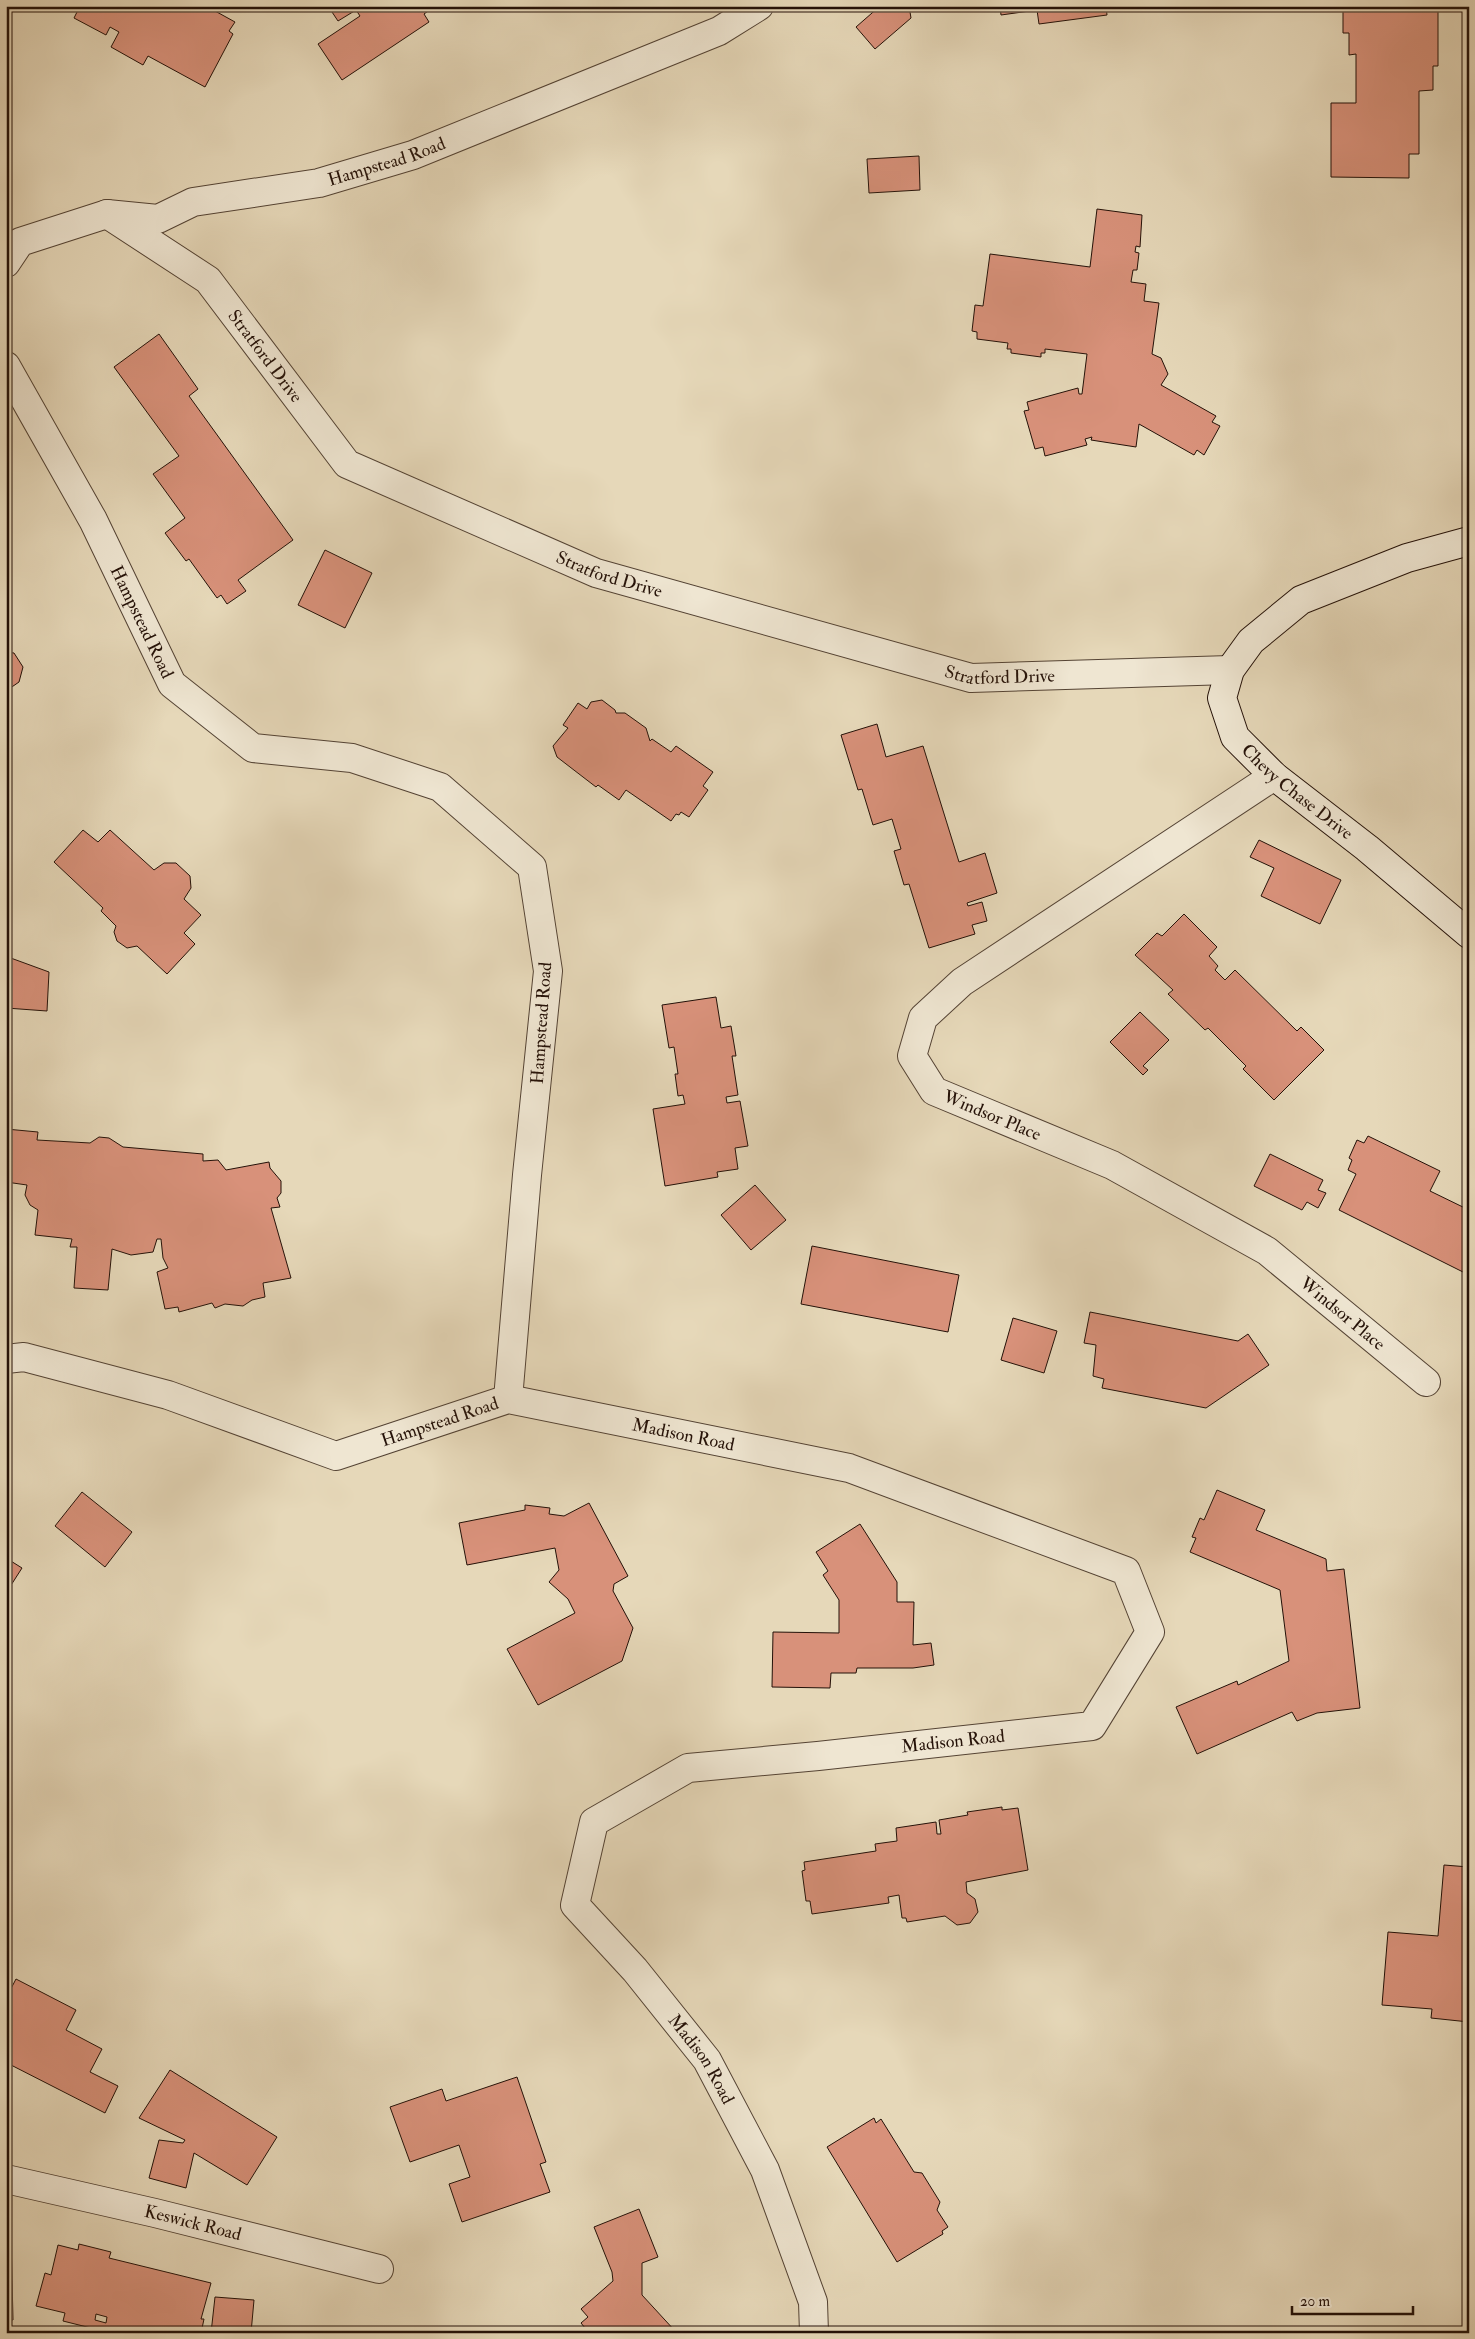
<svg xmlns="http://www.w3.org/2000/svg" width="1475" height="2339" font-family="'IM FELL Double Pica',serif">
<style>
.building{fill:#d8917a;stroke:#241108;fill-rule:evenodd}
.lines{fill:none;stroke-linecap:round;stroke-linejoin:round}
.street-casing{stroke:#544334;stroke-width:30}
.secondary-casing{stroke:#241108;stroke-width:30}
.street{stroke:#efe6d2;stroke-width:28}
.secondary{stroke:#efe6d2;stroke-width:28}
.labels{text-anchor:middle;stroke-width:4;stroke-linejoin:round;paint-order:stroke}
.street-label{font-size:18px;fill:#241108;stroke:#efe6d2}
</style>
<rect width="100%" height="100%" fill="#e6d8b9"/>
<filter id="stains"><feTurbulence type="fractalNoise" baseFrequency=".004" numOctaves="4"/><feColorMatrix values="0 0 0 0 .2 0 0 0 0 .09 0 0 0 0 .02 0 0 0 .5 -.17"/></filter>
<radialGradient id="worn" r=".72"><stop offset=".6" stop-color="#630" stop-opacity="0"/><stop offset="1" stop-color="#630" stop-opacity=".3"/></radialGradient>
<!-- building -->
<g class="building">
<path d="M 6,6 L 34,6 L 34,10 L 6,12 Z"/>
<path d="M 80,6 L 206,6 L 235,22 L 229,31 L 233,34 L 205,87 L 148,56 L 143,65 L 111,47 L 119,32 L 110,27 L 106,35 L 74,18 Z"/>
<path d="M 328,6 L 435,6 L 424,14 L 429,22 L 342,80 L 318,44 L 360,16 L 356,10 L 338,21 Z"/>
<path d="M 880,6 L 909,6 L 911,18 L 875,49 L 856,27 Z"/>
<path d="M 1000,6 L 1106,6 L 1107,15 L 1039,24 L 1037,10 L 1001,15 Z"/>
<path d="M 1343,6 L 1420,6 L 1420,10 L 1438,10 L 1438,66 L 1433,66 L 1433,90 L 1419,91 L 1419,154 L 1409,154 L 1409,178 L 1331,177 L 1331,103 L 1356,103 L 1356,54 L 1349,55 L 1349,33 L 1343,33 Z"/>
<path d="M 919,156 L 920,190 L 869,193 L 867,159 Z"/>
<path d="M 1097,209 L 1142,215 L 1140,247 L 1136,246 L 1135,252 L 1139,253 L 1137,270 L 1133,270 L 1131,282 L 1146,284 L 1144,301 L 1159,303 L 1152,354 L 1161,358 L 1168,374 L 1161,385 L 1216,416 L 1212,422 L 1220,426 L 1204,455 L 1197,450 L 1194,455 L 1139,424 L 1136,447 L 1091,440 L 1092,437 L 1085,439 L 1087,445 L 1045,456 L 1043,447 L 1035,449 L 1024,411 L 1029,410 L 1027,402 L 1078,388 L 1079,394 L 1082,394 L 1087,354 L 1045,349 L 1045,353 L 1041,353 L 1041,357 L 1011,353 L 1011,349 L 1007,349 L 1008,343 L 977,339 L 977,332 L 972,331 L 975,305 L 983,306 L 990,254 L 1090,267 Z"/>
<path d="M 159,334 L 198,389 L 189,396 L 293,540 L 238,580 L 246,591 L 227,604 L 221,595 L 217,598 L 189,559 L 186,561 L 165,533 L 185,518 L 153,474 L 179,456 L 114,367 Z"/>
<path d="M 325,550 L 372,573 L 345,628 L 298,605 Z"/>
<path d="M 6,652 L 14,653 L 23,667 L 19,682 L 6,691 Z"/>
<path d="M 602,700 L 615,710 L 616,713 L 625,713 L 646,728 L 650,741 L 652,739 L 671,752 L 676,746 L 713,772 L 703,786 L 708,790 L 689,817 L 681,812 L 679,815 L 676,814 L 671,821 L 626,790 L 619,800 L 598,785 L 596,787 L 557,757 L 553,746 L 568,728 L 563,725 L 578,703 L 587,709 L 591,702 Z"/>
<path d="M 877,724 L 886,757 L 923,746 L 959,862 L 985,853 L 997,893 L 967,903 L 968,906 L 982,902 L 987,921 L 972,925 L 975,934 L 929,948 L 909,884 L 904,885 L 894,851 L 901,849 L 892,819 L 873,825 L 862,789 L 858,790 L 841,735 Z"/>
<path d="M 83,830 L 98,842 L 110,830 L 154,870 L 164,863 L 176,863 L 190,876 L 191,888 L 184,899 L 201,915 L 184,933 L 195,944 L 167,974 L 137,946 L 127,948 L 117,941 L 114,932 L 116,926 L 101,911 L 103,908 L 54,862 Z"/>
<path d="M 1259,840 L 1341,880 L 1320,924 L 1261,896 L 1274,868 L 1250,857 Z"/>
<path d="M 1184,914 L 1217,947 L 1209,956 L 1218,966 L 1215,970 L 1225,980 L 1235,970 L 1297,1031 L 1301,1027 L 1324,1050 L 1274,1100 L 1243,1069 L 1246,1066 L 1208,1028 L 1205,1030 L 1168,994 L 1173,990 L 1135,955 L 1157,933 L 1162,936 Z"/>
<path d="M 8,957 L 49,972 L 47,1011 L 6,1008 Z"/>
<path d="M 716,997 L 721,1028 L 731,1026 L 736,1056 L 732,1056 L 738,1095 L 726,1097 L 727,1103 L 740,1101 L 748,1146 L 735,1148 L 738,1169 L 717,1172 L 718,1177 L 665,1186 L 653,1109 L 685,1104 L 683,1095 L 678,1096 L 675,1074 L 678,1074 L 674,1047 L 669,1048 L 662,1005 Z"/>
<path d="M 1140,1012 L 1169,1040 L 1143,1066 L 1148,1070 L 1143,1075 L 1110,1042 Z"/>
<path d="M 6,1129 L 38,1132 L 37,1140 L 90,1143 L 99,1137 L 109,1138 L 123,1147 L 203,1154 L 203,1161 L 218,1160 L 226,1170 L 269,1162 L 270,1168 L 281,1181 L 281,1193 L 277,1198 L 280,1207 L 271,1208 L 291,1278 L 263,1283 L 265,1297 L 252,1300 L 243,1306 L 225,1304 L 215,1308 L 212,1303 L 179,1312 L 178,1307 L 165,1309 L 157,1272 L 168,1268 L 163,1258 L 161,1239 L 157,1239 L 153,1252 L 131,1255 L 112,1249 L 108,1290 L 74,1288 L 77,1247 L 70,1247 L 72,1239 L 35,1235 L 38,1210 L 30,1205 L 25,1195 L 27,1185 L 6,1182 Z"/>
<path d="M 1368,1136 L 1440,1171 L 1430,1191 L 1469,1210 L 1469,1275 L 1339,1210 L 1356,1174 L 1348,1170 L 1352,1160 L 1349,1158 L 1357,1140 L 1364,1143 Z"/>
<path d="M 1270,1154 L 1323,1180 L 1318,1190 L 1326,1193 L 1318,1208 L 1307,1202 L 1302,1210 L 1254,1186 Z"/>
<path d="M 755,1185 L 786,1220 L 751,1250 L 721,1215 Z"/>
<path d="M 812,1246 L 959,1275 L 948,1332 L 801,1304 Z"/>
<path d="M 1090,1312 L 1238,1341 L 1248,1334 L 1269,1365 L 1206,1408 L 1102,1388 L 1104,1379 L 1093,1376 L 1096,1345 L 1084,1343 Z"/>
<path d="M 1013,1318 L 1057,1331 L 1044,1373 L 1001,1360 Z"/>
<path d="M 1217,1490 L 1265,1510 L 1256,1530 L 1326,1559 L 1327,1571 L 1344,1569 L 1360,1708 L 1317,1713 L 1297,1721 L 1292,1712 L 1197,1754 L 1176,1707 L 1237,1681 L 1238,1685 L 1289,1661 L 1280,1590 L 1190,1552 L 1196,1538 L 1192,1537 L 1200,1518 L 1204,1520 Z"/>
<path d="M 82,1492 L 132,1532 L 105,1567 L 55,1526 Z"/>
<path d="M 589,1503 L 628,1576 L 614,1584 L 613,1591 L 633,1628 L 622,1661 L 538,1705 L 507,1649 L 575,1613 L 568,1599 L 549,1582 L 559,1570 L 555,1548 L 467,1565 L 459,1523 L 525,1510 L 525,1505 L 550,1508 L 549,1514 L 564,1516 Z"/>
<path d="M 860,1524 L 897,1582 L 897,1602 L 914,1602 L 913,1645 L 931,1643 L 934,1665 L 913,1668 L 857,1668 L 856,1673 L 831,1673 L 830,1688 L 772,1687 L 773,1632 L 839,1633 L 839,1600 L 823,1575 L 828,1571 L 816,1552 Z"/>
<path d="M 6,1558 L 22,1568 L 6,1593 Z"/>
<path d="M 1002,1807 L 1002,1810 L 1018,1808 L 1028,1870 L 966,1882 L 967,1893 L 975,1899 L 978,1912 L 970,1923 L 957,1925 L 945,1916 L 907,1922 L 906,1918 L 902,1918 L 899,1895 L 888,1897 L 889,1903 L 812,1914 L 810,1901 L 806,1901 L 802,1871 L 805,1870 L 804,1862 L 876,1851 L 875,1844 L 897,1841 L 896,1828 L 936,1822 L 937,1834 L 941,1834 L 939,1820 L 968,1815 L 967,1812 Z"/>
<path d="M 1444,1865 L 1469,1867 L 1469,2022 L 1431,2018 L 1432,2009 L 1382,2005 L 1388,1932 L 1438,1936 Z"/>
<path d="M 16,1979 L 76,2010 L 66,2030 L 102,2049 L 90,2072 L 118,2086 L 105,2113 L 9,2064 L 6,2070 L 6,1998 Z"/>
<path d="M 170,2070 L 277,2137 L 247,2185 L 194,2153 L 186,2188 L 149,2178 L 159,2140 L 183,2143 L 185,2140 L 139,2118 Z"/>
<path d="M 517,2077 L 546,2162 L 540,2164 L 550,2192 L 462,2222 L 449,2184 L 470,2177 L 459,2145 L 410,2162 L 390,2107 L 442,2089 L 446,2101 Z"/>
<path d="M 874,2118 L 876,2123 L 881,2119 L 914,2172 L 922,2173 L 940,2202 L 937,2210 L 948,2227 L 942,2231 L 943,2234 L 897,2262 L 827,2147 Z"/>
<path d="M 639,2209 L 658,2257 L 642,2263 L 642,2295 L 676,2332 L 580,2333 L 585,2328 L 581,2323 L 588,2317 L 581,2309 L 613,2281 L 612,2272 L 594,2227 Z"/>
<path d="M 6,2236 L 11,2236 L 13,2320 L 6,2320 Z"/>
<path d="M 79,2244 L 111,2252 L 109,2258 L 211,2283 L 201,2319 L 204,2319 L 201,2333 L 111,2333 L 63,2321 L 65,2313 L 36,2306 L 45,2273 L 51,2275 L 58,2245 L 78,2250 ZM 96,2314 L 107,2317 L 106,2323 L 95,2320 Z"/>
<path d="M 215,2297 L 254,2300 L 251,2333 L 211,2333 Z"/>
</g>
<g class="lines">
<defs>
<g id="street">
<path id="s1" d="M 107,214 L 208,280 L 347,464 L 596,573 L 971,678 L 1230,670"/>
<path id="s2" d="M 6,263 L 20,242 L 107,214 L 158,219 L 193,202 L 319,183 L 413,155 L 719,31 L 759,6"/>
<path id="s3" d="M 6,366 L 93,520 L 172,684 L 253,748 L 352,758 L 440,787 L 532,867 L 548,971 L 527,1175 L 508,1399"/>
<path id="s4" d="M 1274,776 L 962,982 L 923,1018 L 912,1056 L 934,1091 L 1112,1165 L 1267,1251 L 1426,1382"/>
<path id="s5" d="M 6,1359 L 24,1357 L 168,1395 L 336,1456 L 508,1399 L 849,1468 L 1126,1571 L 1150,1632 L 1092,1726 L 818,1756 L 688,1768 L 594,1822 L 575,1905 L 635,1970 L 707,2060 L 765,2170 L 813,2302 L 814,2333"/>
<path id="s6" d="M 6,2179 L 155,2213 L 379,2269"/>
</g>
<g id="secondary">
<path id="s7" d="M 1469,541 L 1407,558 L 1301,600 L 1251,641 L 1230,670 L 1222,698 L 1235,737 L 1274,776 L 1367,848 L 1469,934"/>
</g>
</defs>
<!-- street casing -->
<use href="#street" class="street-casing"/>
<!-- secondary casing -->
<use href="#secondary" class="secondary-casing"/>
<!-- street -->
<use href="#street" class="street"/>
<!-- secondary -->
<use href="#secondary" class="secondary"/>
</g>
<g class="labels">
<!-- street labels -->
<g class="street-label">
<text dy="6" stroke="none"><textPath href="#s2" startOffset="405">Hampstead Road</textPath></text>
<text dy="6" stroke="none"><textPath href="#s1" startOffset="216">Stratford Drive</textPath></text>
<text dy="6" stroke="none"><textPath href="#s1" startOffset="636">Stratford Drive</textPath></text>
<text dy="6" stroke="none"><textPath href="#s3" startOffset="290">Hampstead Road</textPath></text>
<text dy="6" stroke="none"><textPath href="#s1" startOffset="1041">Stratford Drive</textPath></text>
<text dy="6" stroke="none"><textPath href="#s7" startOffset="432">Chevy Chase Drive</textPath></text>
<text transform="translate(541 1023) rotate(-86)" y="6">Hampstead Road</text>
<text dy="6" stroke="none"><textPath href="#s4" startOffset="571">Windsor Place</textPath></text>
<text dy="6" stroke="none"><textPath href="#s4" startOffset="976">Windsor Place</textPath></text>
<text dy="6" stroke="none"><textPath href="#s5" startOffset="455">Hampstead Road</textPath></text>
<text dy="6" stroke="none"><textPath href="#s5" startOffset="706">Madison Road</textPath></text>
<text transform="translate(953 1741) rotate(-6)" y="6">Madison Road</text>
<text dy="6" stroke="none"><textPath href="#s5" startOffset="2146">Madison Road</textPath></text>
<text dy="6" stroke="none"><textPath href="#s6" startOffset="192">Keswick Road</textPath></text>
</g>
</g>
<!-- margin -->
<rect width="1475" height="2339" fill="none" stroke="#e6d8b9" stroke-width="25"/>
<rect x="8" y="8" width="1460" height="2324" fill="none" stroke="#241108" stroke-width="2.5"/>
<rect x="12" y="12" width="1450" height="2314" fill="none" stroke="#241108"/>
<!-- scale -->
<path d="M1292 2306v8h121v-8" fill="none" stroke="#241108" stroke-width="2.5"/>
<text x="1300" y="2306" font-size="15" fill="#241108" stroke="#efe6d2" stroke-width="4" paint-order="stroke">20 m</text>
<rect width="100%" height="100%" filter="url(#stains)"/>
<rect width="100%" height="100%" fill="url(#worn)"/>
</svg>
